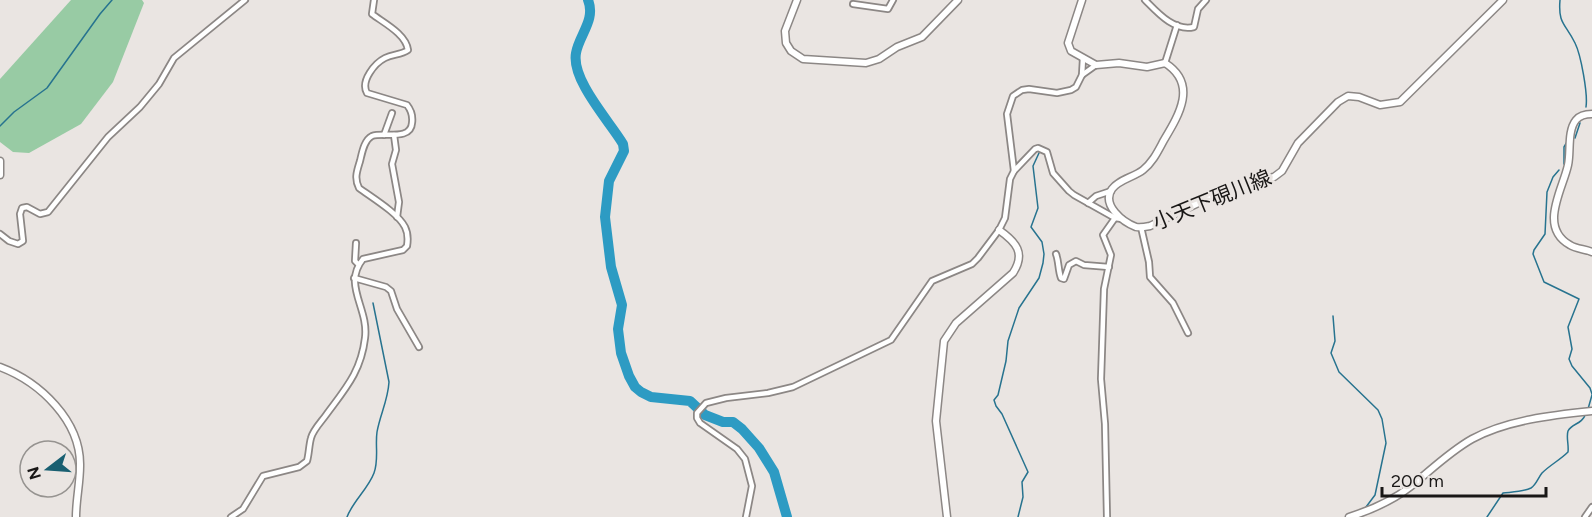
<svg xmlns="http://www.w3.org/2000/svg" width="1592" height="517" font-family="Figtree,'Noto Sans JP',sans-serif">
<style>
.green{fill:#98cba4}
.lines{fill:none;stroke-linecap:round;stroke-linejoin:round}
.stream{stroke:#27738f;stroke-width:1.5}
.river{stroke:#2d9bc3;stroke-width:10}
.street-casing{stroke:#8c8785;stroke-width:8}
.secondary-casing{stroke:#8c8785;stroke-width:9}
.street{stroke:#fff;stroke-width:4.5}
.secondary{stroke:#fff;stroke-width:6}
.labels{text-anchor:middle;stroke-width:6;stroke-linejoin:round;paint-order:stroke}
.street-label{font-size:21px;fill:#191716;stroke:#eae5e2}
</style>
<rect width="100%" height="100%" fill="#eae5e2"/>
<!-- green -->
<path class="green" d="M 71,0 L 142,0 L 144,3 L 113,82 L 81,124 L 29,153 L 13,152 L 0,142 L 0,79 Z"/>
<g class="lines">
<!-- stream -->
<g class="stream">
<path d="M 1560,0 C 1558,24 1565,23 1575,43 C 1581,55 1588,94 1586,107"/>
<path d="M 0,126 L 14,112 L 47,88 L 100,14 L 112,0"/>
<path d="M 1575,138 L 1580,123"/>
<path d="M 1564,164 L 1564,147 L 1567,142"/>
<path d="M 1559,170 L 1553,177 L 1547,192 L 1545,234 L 1534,250 L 1533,254 L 1544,282 L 1579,299 L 1568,327 L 1572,349 L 1569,359 L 1572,366 L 1590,388 L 1592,394"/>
<path d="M 1333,316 L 1335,341 L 1331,353 L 1339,372 L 1378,410 L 1382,419 L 1386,443 L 1375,495 L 1366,507 L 1365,510"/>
<path d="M 1588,409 L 1592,395"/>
<path d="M 347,517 C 353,501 368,489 374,473 C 379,460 375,445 377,432 C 380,415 388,400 389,382 L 373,303"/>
<path d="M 1018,517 L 1023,497 L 1022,482 L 1028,472 L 1002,414 L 996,406 L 994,400 L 998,395 L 1006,361 L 1008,341 L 1019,308 L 1039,278 L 1043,263 L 1044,254 L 1042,242 L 1031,227 L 1038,208 L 1033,166 L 1039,153"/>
<path d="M 1487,517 L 1503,493 C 1511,492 1523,492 1531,488 C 1536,485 1538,478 1542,473 C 1550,465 1560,460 1568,452 C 1569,445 1566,437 1568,431 C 1572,423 1582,425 1586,413"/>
</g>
<!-- river -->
<path class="river" d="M 588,0 C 596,20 579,35 576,53 C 571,80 610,122 623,144 L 624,151 L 609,181 L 605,217 L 611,267 L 622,305 L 618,329 L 621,353 L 629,376 L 635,387 L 641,392 L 651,397 L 690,401 L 705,415 L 723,422 L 733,422 L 742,429 L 759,448 L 774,472 L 787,517"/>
<defs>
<g id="street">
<path d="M 1145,0 C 1157,12 1174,32 1194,27 L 1198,9 L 1206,0"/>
<path d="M 853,4 L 888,9 L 893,0"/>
<path d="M 1165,63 L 1177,25"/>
<path d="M 1082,75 L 1083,58"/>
<path d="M 384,135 L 392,113"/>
<path d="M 394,135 L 396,150 L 392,164 L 399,202 L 397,217"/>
<path d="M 1014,171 L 1007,114 L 1013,96 L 1022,90 L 1029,89 L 1057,93 L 1071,90 L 1076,87 L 1082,75 L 1096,65"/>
<path d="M 1088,203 L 1096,196 L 1111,191"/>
<path d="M 1141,227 L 1149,262 L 1150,277 L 1173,303 L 1188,333"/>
<path d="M 0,234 L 9,241 L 18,244 L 23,241 L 20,214 L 22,208 L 27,207 L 40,214 L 48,212 L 108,137 L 140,107 L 159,84 L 174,58 L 245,0"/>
<path d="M 356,243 L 355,261 L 358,264"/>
<path d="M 1056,254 C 1059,262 1058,270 1061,278 L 1064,279 L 1069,265 L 1076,261 L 1084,265 L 1109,267"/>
<path d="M 354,278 L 386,287 L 391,291 L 397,309 L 419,347"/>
<path d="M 231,517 L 243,509 L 263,476 L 299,467 L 307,461 C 309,454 309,445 311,438 C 313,430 321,422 326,415 C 345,389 361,372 365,338 C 369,308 342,285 363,259 L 403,250 L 407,246 C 408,240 408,233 405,227 C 398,213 371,197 359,188 C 354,178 357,171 360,161 C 362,153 364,140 372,136 C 383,132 411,141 412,123 C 413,116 411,110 407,105 L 367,93 C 360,81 375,63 385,58 C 393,54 401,55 408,50 C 406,34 384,23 372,14 L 374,0"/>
<path d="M 746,517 L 752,486 L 745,459 L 737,449 L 700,423 L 697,418 L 697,413 L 706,403 L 726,398 L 768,393 L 793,387 L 891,340 L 932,281 L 972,264 L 978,258 L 999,230 L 1005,218 L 1010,179 L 1014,171 L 1035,149 L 1038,148 L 1047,152 L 1053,173 L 1069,191 L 1074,195 L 1115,218 L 1122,219"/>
<path d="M 1107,517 L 1105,424 L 1101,379 L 1104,289 L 1111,255 L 1103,235 L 1115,218"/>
<path d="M 1585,517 L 1592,507"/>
</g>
<g id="secondary">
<path d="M 797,0 L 785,31 L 786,43 L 791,51 L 803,59 L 866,63 L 879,59 L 897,47 L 922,37 L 958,0"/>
<path d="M 1082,0 L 1068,43 L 1071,51 L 1096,65 L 1119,63 L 1147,67 L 1165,63 C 1198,84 1179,115 1164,140 C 1158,151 1153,162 1143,170 C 1134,177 1118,180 1112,189 C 1101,205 1123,222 1136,227 C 1140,228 1145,227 1150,226 L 1232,187 L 1250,181 L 1274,177 L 1282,171 L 1298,143 L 1338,102 L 1348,96 L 1359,97 L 1380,105 L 1400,102 L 1503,0"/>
<path d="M 1592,114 C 1586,114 1580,115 1576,120 C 1567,131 1571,152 1568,165 C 1563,189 1538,227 1570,245 C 1576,249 1585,249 1592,252"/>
<path d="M 0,161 L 0,175"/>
<path d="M 0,367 C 40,382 81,421 80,466 C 80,483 76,500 76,517"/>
<path d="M 947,517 L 936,421 L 944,341 L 956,323 L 1013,273 C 1026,253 1016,242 999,230"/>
<path d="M 1349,517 C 1371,510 1392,501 1410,487 C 1430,471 1449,452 1472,439 C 1507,420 1553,415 1592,411"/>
</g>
</defs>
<!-- street casing -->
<use href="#street" class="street-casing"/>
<!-- secondary casing -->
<use href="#secondary" class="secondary-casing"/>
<!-- street -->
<use href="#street" class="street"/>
<!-- secondary -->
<use href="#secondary" class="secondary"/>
</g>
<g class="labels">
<!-- street labels -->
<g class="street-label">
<text transform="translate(1212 200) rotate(-22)" y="7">小天下硯川線</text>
</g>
</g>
<!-- north arrow -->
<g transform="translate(48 469) rotate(253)"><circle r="28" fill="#eae5e2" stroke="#969390" stroke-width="1.5"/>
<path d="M0-4.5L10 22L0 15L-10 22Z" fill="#195f71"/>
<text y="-9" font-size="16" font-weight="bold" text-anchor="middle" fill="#191716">N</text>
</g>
<!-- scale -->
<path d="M1382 487v9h164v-9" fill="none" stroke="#191716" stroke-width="3"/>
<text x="1391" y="487" font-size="18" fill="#191716" stroke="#eae5e2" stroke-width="4.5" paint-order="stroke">200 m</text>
</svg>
